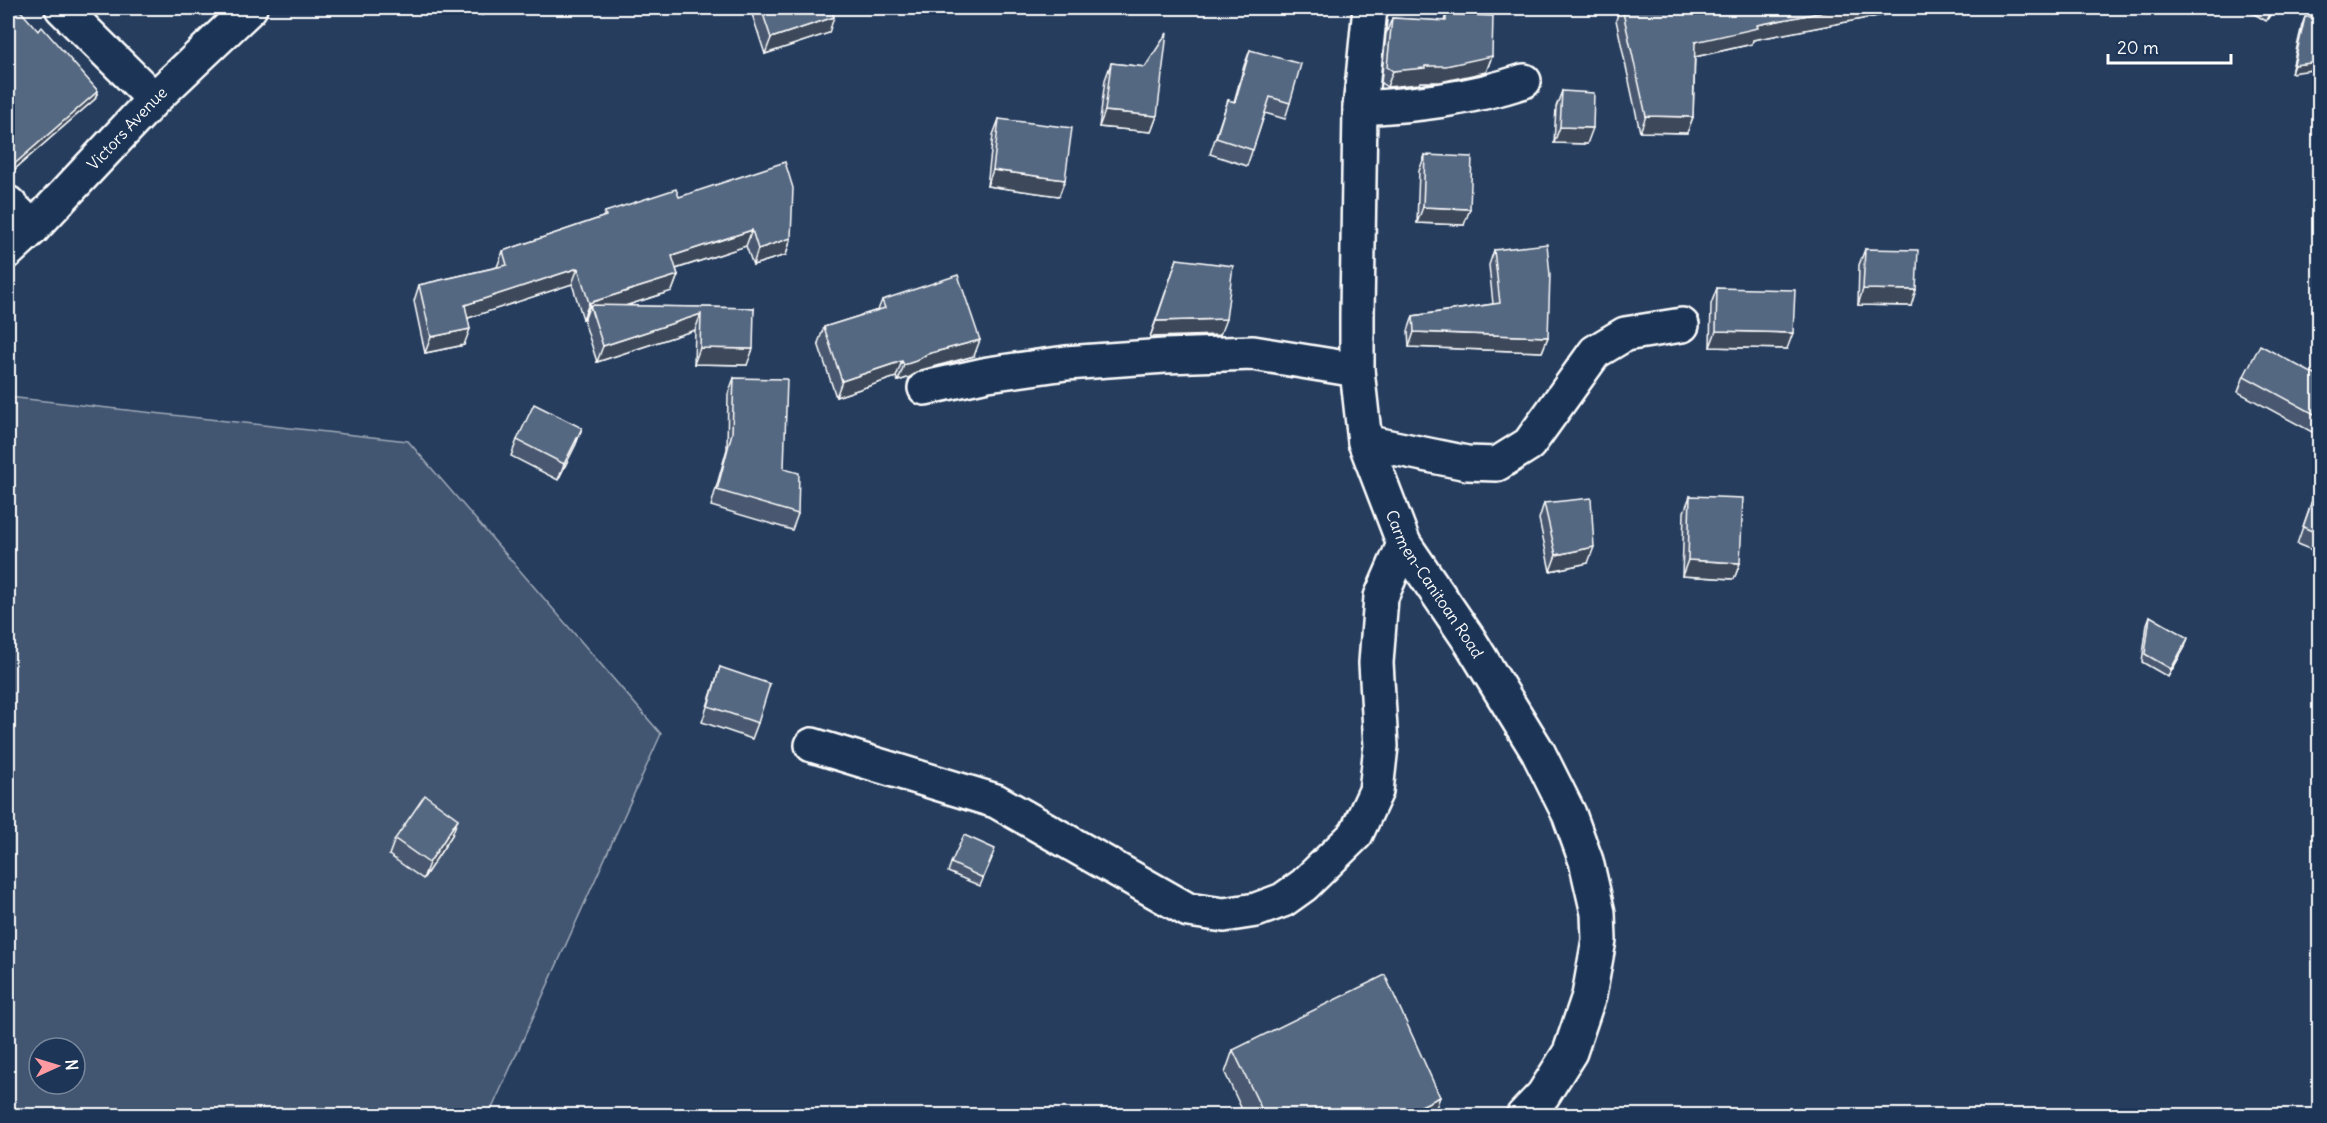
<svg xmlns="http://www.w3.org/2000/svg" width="2327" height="1123" font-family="Delius,sans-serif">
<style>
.green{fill:#425672;stroke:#a0aab8;stroke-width:1.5;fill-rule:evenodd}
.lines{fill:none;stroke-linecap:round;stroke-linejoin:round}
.street-casing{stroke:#fff;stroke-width:38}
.secondary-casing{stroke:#fff;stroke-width:38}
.street{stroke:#1d3557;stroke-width:33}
.secondary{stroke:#1d3557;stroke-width:33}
.wall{fill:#49596f;stroke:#fff;stroke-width:1.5}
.shaded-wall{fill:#3c485a;stroke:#fff;stroke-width:1.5}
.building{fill:#556781;stroke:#fff;stroke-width:1.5}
.labels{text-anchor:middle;stroke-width:6;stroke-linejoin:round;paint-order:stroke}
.street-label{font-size:16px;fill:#fff;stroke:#1d3557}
</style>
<rect width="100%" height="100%" fill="#263d5e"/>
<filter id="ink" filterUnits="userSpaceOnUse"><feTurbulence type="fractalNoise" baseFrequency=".0167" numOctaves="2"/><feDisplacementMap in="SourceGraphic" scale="12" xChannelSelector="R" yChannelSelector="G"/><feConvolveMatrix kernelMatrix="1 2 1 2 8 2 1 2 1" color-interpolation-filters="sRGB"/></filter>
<g filter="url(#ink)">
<!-- green -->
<path class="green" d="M 8,397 L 408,441 L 661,734 L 489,1115 L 8,1116 ZM 39,1048 L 75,1048 L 75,1084 L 39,1084 Z"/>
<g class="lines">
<defs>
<g id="street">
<path d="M 62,8 L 154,99"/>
<path d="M 1360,108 C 1417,105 1469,99 1524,81"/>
<path d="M 8,203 L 33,228"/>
<path d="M 925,388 L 988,374 L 1066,363 L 1165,356 L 1253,353 L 1357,370"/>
<path d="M 1365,442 L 1467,463 L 1497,464 L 1529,444 L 1595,352 L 1625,334 L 1682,325"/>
<path d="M 812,745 L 996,801 L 1188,910 L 1224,915 L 1256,910 L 1283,900 L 1304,885 L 1356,834 L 1376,791 L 1381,746 L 1376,663 L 1381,597 L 1404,544"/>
</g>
<g id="secondary">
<path id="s1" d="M 1370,8 L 1360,108 L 1357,315 L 1357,370 L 1365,442 L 1404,544 L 1470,641 L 1538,752 L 1569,814 L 1586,861 L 1598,913 L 1599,940 L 1589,996 L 1570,1052 L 1543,1095 L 1523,1116"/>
<path id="s2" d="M 8,251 L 33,228 L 154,99 L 250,8"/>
</g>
</defs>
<!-- street casing -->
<use href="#street" class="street-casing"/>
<!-- secondary casing -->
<use href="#secondary" class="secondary-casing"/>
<!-- street -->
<use href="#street" class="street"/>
<!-- secondary -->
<use href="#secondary" class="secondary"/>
</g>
<!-- wall -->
<g class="wall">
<path d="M 8,8 L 38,31 L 98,91 L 95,99 L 8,175 Z"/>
<path d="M 479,8 L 501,8 L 482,15 Z"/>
<path d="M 750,8 L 831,8 L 829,33 L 765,54 Z"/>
<path d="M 1620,8 L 1915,8 L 1914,9 L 1753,40 L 1752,44 L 1695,57 L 1693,117 L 1687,133 L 1640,132 L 1616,20 Z"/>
<path d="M 2244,8 L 2275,8 L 2266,21 Z"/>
<path d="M 1446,14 L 1492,56 L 1486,72 L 1440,82 L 1420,82 L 1419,84 L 1387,87 L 1381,83 L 1386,34 L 1392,18 L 1444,21 Z"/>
<path d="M 2305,17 L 2319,17 L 2291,73 L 2302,25 Z"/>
<path d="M 1250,50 L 1290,103 L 1285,119 L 1265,113 L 1247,166 L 1210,154 L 1228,100 L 1234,102 L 1244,66 Z"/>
<path d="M 1111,63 L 1145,67 L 1157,116 L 1151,132 L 1099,127 L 1105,80 Z"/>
<path d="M 1562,91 L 1587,144 L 1554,143 L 1556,107 Z"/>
<path d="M 999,119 L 1059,196 L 987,186 L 993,135 Z"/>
<path d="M 1425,155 L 1464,225 L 1417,223 L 1419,171 Z"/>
<path d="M 679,197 L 791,238 L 786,255 L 753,265 L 746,246 L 676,269 L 678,275 L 672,291 L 625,306 L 754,308 L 747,365 L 694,364 L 695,330 L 597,362 L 584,321 L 585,318 L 583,319 L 572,284 L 468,318 L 464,345 L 425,353 L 414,301 L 419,285 L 497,267 L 503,251 L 603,217 L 605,212 Z"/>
<path d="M 1865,249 L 1911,306 L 1858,305 L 1859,265 Z"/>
<path d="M 1494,250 L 1548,337 L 1542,352 L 1409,347 L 1408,331 L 1413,316 L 1493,304 L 1489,265 Z"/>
<path d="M 1177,259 L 1220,335 L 1150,337 Z"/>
<path d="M 1717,288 L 1787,349 L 1710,347 L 1711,304 Z"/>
<path d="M 882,300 L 974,356 L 921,370 L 910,377 L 898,381 L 896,377 L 836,397 L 818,343 L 824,327 L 878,310 Z"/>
<path d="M 2244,376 L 2319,377 L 2319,419 L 2312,432 L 2238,392 Z"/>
<path d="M 734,378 L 798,514 L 792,530 L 711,506 L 727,449 L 728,394 Z"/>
<path d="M 582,428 L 576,444 L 558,480 L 511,456 L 517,440 Z"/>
<path d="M 2319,480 L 2319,553 L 2297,544 Z"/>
<path d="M 1690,496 L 1740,563 L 1734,579 L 1682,576 L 1684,512 Z"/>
<path d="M 1544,503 L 1588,563 L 1550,571 L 1539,519 Z"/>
<path d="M 2150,616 L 2185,647 L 2168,677 L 2142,662 L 2147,624 Z"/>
<path d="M 720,667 L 758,723 L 752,739 L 702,722 Z"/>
<path d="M 452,835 L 423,879 L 389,855 L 395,839 Z"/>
<path d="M 992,858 L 980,886 L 948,872 L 951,863 Z"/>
<path d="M 1233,1050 L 1433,1116 L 1245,1116 L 1225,1073 Z"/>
</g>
<!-- shaded-wall -->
<g class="shaded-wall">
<path d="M 485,8 L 501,8 L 482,15 Z"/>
<path d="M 1844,8 L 1915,8 L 1914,9 L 1753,40 L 1752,44 L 1690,58 L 1695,42 L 1757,25 Z"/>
<path d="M 2176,8 L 2199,8 L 2174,13 Z"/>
<path d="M 2271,8 L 2275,8 L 2266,21 Z"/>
<path d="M 834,17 L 829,33 L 765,54 L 771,38 Z"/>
<path d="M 1492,56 L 1486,72 L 1440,82 L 1420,82 L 1419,84 L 1387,87 L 1393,71 Z"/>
<path d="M 2319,62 L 2319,69 L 2291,73 L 2294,65 Z"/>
<path d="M 98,91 L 95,99 L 8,175 L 11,167 Z"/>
<path d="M 1105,111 L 1157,116 L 1151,132 L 1099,127 Z"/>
<path d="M 1646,116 L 1693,117 L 1687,133 L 1640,132 Z"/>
<path d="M 1560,127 L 1593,128 L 1587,144 L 1554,143 Z"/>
<path d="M 993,170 L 1065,180 L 1059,196 L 987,186 Z"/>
<path d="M 1423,207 L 1470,209 L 1464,225 L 1417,223 Z"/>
<path d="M 752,230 L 746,246 L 666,272 L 672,256 Z"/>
<path d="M 791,238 L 786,255 L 753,265 L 758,249 Z"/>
<path d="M 578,268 L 572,284 L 459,321 L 465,305 Z"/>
<path d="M 678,275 L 672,291 L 593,316 L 590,305 L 585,318 L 583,319 L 589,303 Z"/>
<path d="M 1863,289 L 1916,290 L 1911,306 L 1858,305 Z"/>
<path d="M 701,314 L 695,330 L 597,362 L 603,346 Z"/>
<path d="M 1226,319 L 1220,335 L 1150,337 L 1156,321 Z"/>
<path d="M 470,329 L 464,345 L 425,353 L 431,337 Z"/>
<path d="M 1716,331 L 1793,333 L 1787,349 L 1710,347 Z"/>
<path d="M 1414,332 L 1548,337 L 1542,352 L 1409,347 Z"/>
<path d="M 980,340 L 974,356 L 921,370 L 910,377 L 898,381 L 904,365 L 927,354 Z"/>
<path d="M 700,348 L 753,349 L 747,365 L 694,364 Z"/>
<path d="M 902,361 L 896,377 L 836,397 L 842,381 Z"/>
<path d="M 2319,414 L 2319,419 L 2312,432 L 2318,416 Z"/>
<path d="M 582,428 L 576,444 L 558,480 L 564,464 Z"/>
<path d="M 1594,547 L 1588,563 L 1550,571 L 1556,555 Z"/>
<path d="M 1688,560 L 1740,563 L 1734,579 L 1682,576 Z"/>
<path d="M 2188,638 L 2185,647 L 2168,677 L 2171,669 Z"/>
<path d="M 458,819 L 452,835 L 423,879 L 429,863 Z"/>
<path d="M 1440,1097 L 1433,1116 L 1400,1116 Z"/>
</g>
<!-- building -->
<g class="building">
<path d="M 8,8 L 18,8 L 38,31 L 42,27 L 98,91 L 11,167 L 8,163 Z"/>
<path d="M 761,8 L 831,8 L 834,17 L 771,38 Z"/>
<path d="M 1622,8 L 1844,8 L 1757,25 L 1758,28 L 1695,42 L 1693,117 L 1646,116 Z"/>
<path d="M 1446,14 L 1493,16 L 1492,56 L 1446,66 L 1425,66 L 1425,68 L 1393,71 L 1387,67 L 1392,18 L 1446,21 Z"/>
<path d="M 2305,17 L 2319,17 L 2319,62 L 2294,65 Z"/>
<path d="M 1167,33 L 1157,116 L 1105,111 L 1111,63 L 1145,67 Z"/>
<path d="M 1250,50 L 1301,64 L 1290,103 L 1270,97 L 1253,150 L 1216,138 L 1228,100 L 1235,102 Z"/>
<path d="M 1562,91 L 1594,93 L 1593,128 L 1560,127 Z"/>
<path d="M 999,119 L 1072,128 L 1065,180 L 993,170 Z"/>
<path d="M 1425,155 L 1472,157 L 1470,209 L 1423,207 Z"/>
<path d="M 785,162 L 793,188 L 791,238 L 758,249 L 752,230 L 672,256 L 678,275 L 589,303 L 578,268 L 465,305 L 470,329 L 431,337 L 419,285 L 507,265 L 503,251 L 606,216 L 605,212 L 676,189 L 679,197 Z"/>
<path d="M 1547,244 L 1550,275 L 1548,337 L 1414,332 L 1413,316 L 1500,303 L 1494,250 Z"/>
<path d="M 1865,249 L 1918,250 L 1916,290 L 1863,289 Z"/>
<path d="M 1177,259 L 1233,266 L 1226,319 L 1156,321 Z"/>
<path d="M 958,275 L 980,340 L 927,354 L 916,361 L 904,365 L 902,361 L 842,381 L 824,327 L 885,308 L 882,300 Z"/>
<path d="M 1717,288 L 1795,290 L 1793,333 L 1716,331 Z"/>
<path d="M 590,305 L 754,308 L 753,349 L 700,348 L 701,314 L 603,346 Z"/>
<path d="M 2260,345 L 2319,377 L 2319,414 L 2318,416 L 2244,376 Z"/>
<path d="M 734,378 L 787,379 L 784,469 L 799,473 L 798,514 L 717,490 L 732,433 Z"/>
<path d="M 534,404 L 582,428 L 564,464 L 517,440 Z"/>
<path d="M 2319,481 L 2319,534 L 2303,527 Z"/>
<path d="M 1690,496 L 1743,498 L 1740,563 L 1688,560 Z"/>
<path d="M 1591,498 L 1594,547 L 1556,555 L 1544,503 Z"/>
<path d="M 2150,616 L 2188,638 L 2171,669 L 2145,654 Z"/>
<path d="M 720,667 L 770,684 L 758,723 L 708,706 Z"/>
<path d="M 425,795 L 458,819 L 429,863 L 395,839 Z"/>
<path d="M 964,835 L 995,849 L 983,878 L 951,863 Z"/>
<path d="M 1385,975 L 1440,1097 L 1400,1116 L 1265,1116 L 1233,1050 Z"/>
</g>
</g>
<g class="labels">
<!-- street labels -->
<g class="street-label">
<text dy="6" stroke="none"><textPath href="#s2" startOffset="171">Victors Avenue</textPath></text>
<text dy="6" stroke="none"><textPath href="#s1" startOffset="594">Carmen-Canitoan Road</textPath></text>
</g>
</g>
<!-- margin -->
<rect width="2327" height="1123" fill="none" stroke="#1d3557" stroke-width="30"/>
<rect x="15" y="15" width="2297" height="1093" fill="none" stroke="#fff" stroke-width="2" filter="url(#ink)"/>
<!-- north arrow -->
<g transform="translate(57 1066) rotate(86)"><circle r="28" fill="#1d3557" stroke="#77869a" stroke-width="1.5"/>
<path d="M0-4.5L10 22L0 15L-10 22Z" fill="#ff9aa2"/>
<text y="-9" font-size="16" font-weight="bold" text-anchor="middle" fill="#ffffff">N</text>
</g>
<!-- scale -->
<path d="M2108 54v9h123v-9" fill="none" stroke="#ffffff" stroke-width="3"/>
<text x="2117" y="54" font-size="18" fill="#ffffff" stroke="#1d3557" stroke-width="4.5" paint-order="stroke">20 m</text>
</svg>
